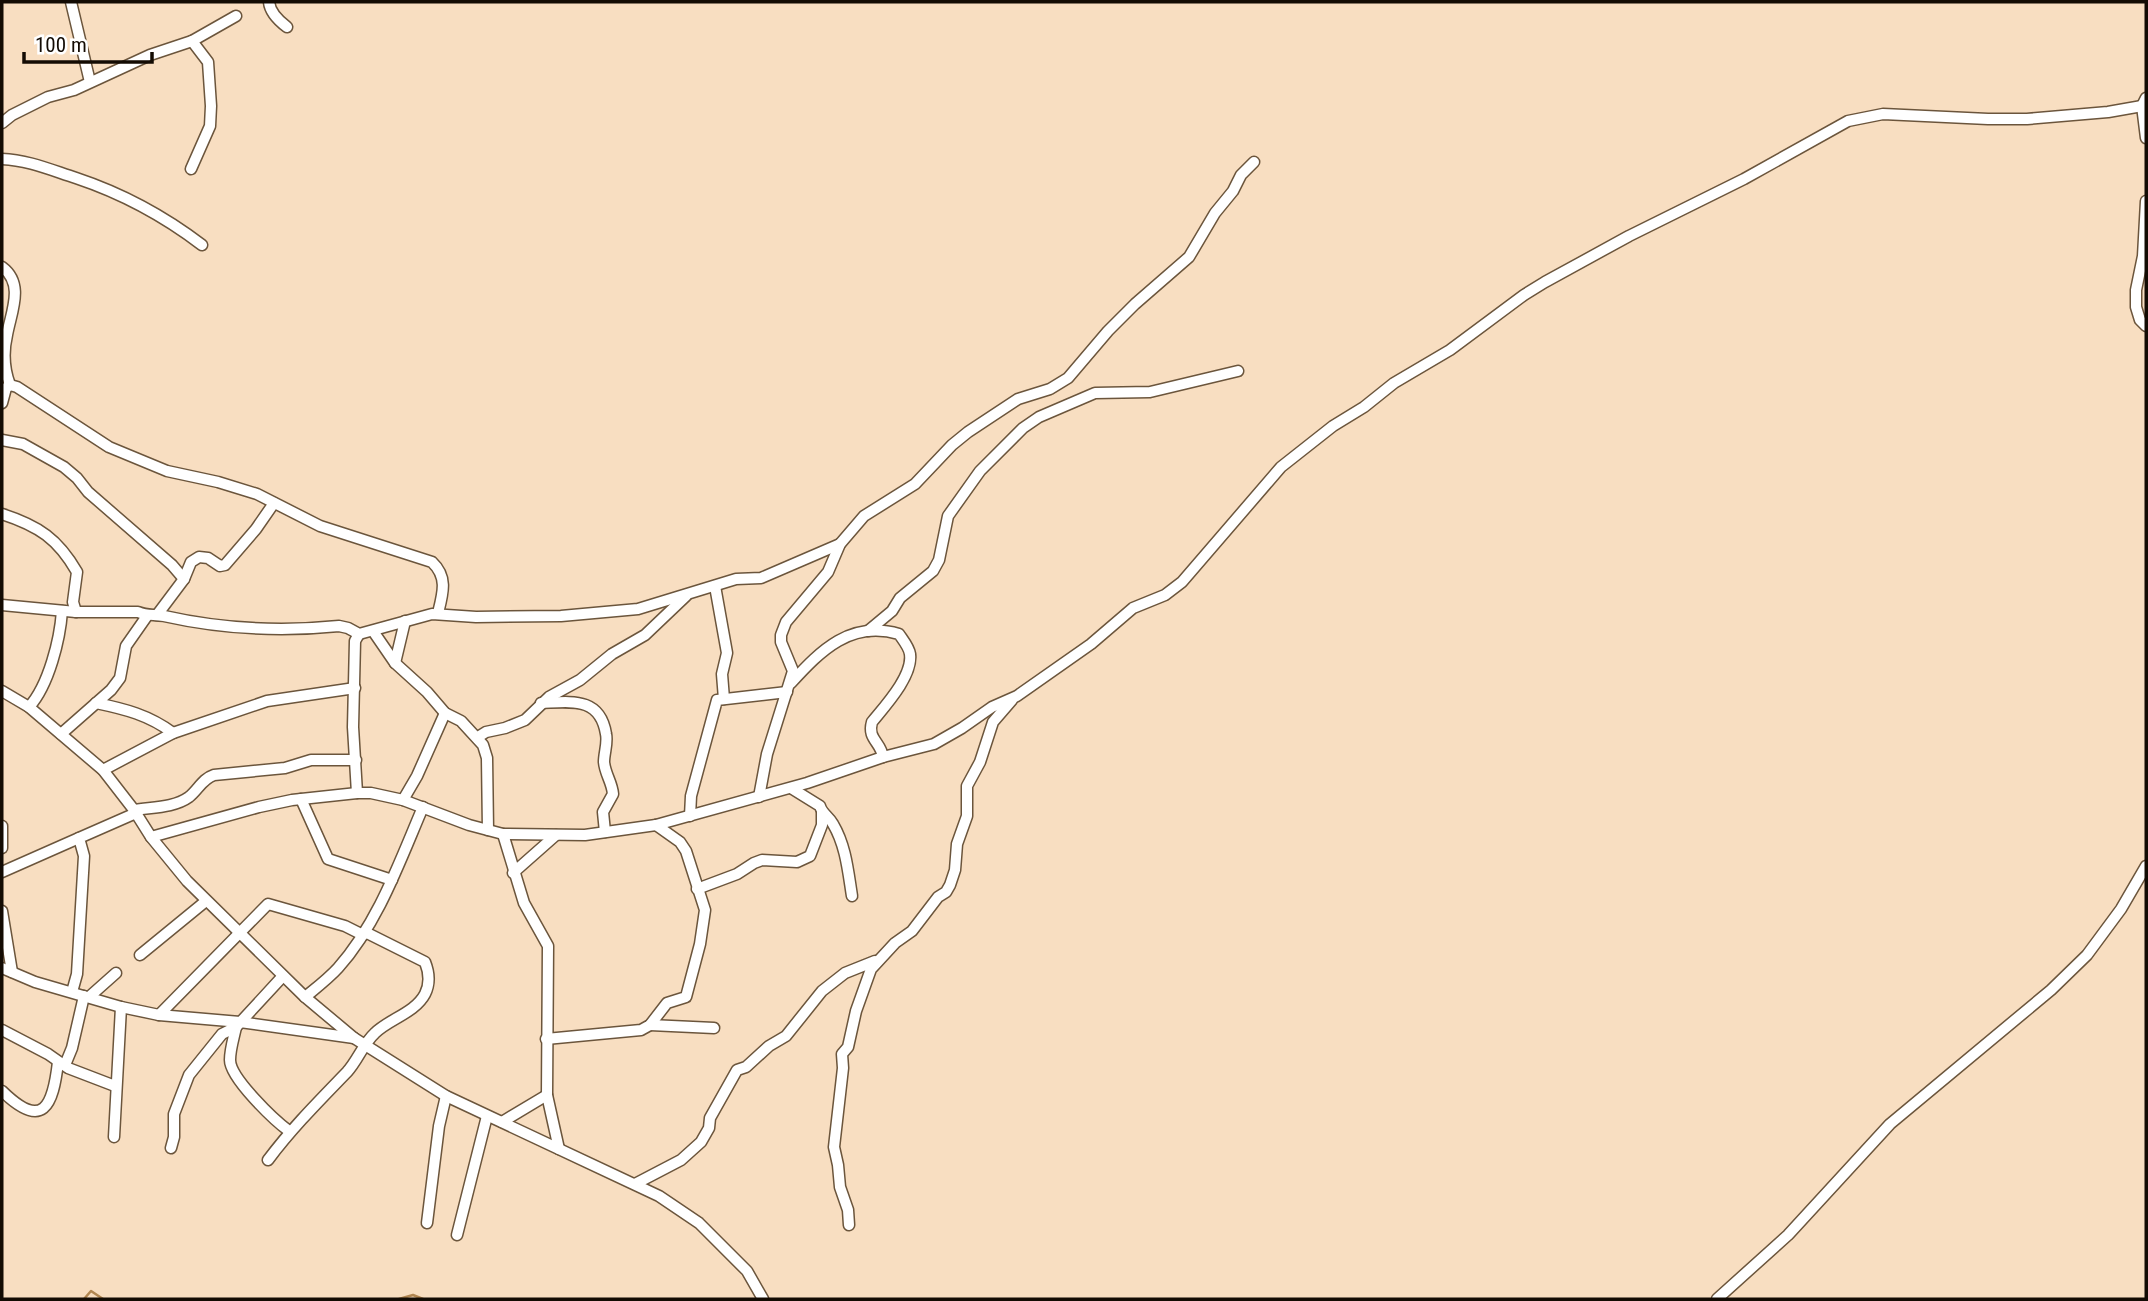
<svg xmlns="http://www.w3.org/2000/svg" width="2148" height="1301" font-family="'Roboto Condensed',sans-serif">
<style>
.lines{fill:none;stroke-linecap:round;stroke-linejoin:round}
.stream{stroke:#b18651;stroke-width:2.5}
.minor-casing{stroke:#6b553c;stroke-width:13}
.minor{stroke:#fff;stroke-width:10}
</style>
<rect width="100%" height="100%" fill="#f8dec1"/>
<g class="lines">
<!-- stream -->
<g class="stream">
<path d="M 84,1299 L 91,1291 L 103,1299"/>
<path d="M 399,1299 L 413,1295 L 423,1299"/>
</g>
<defs>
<g id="minor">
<path d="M 71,2 L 90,82"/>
<path d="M 269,2 C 270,12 279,21 287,27"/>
<path d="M 2146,98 L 2142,106 L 2146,138"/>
<path d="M 2,123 L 12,115 L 48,97 L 74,90 L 150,55 L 192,41 L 236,16"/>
<path d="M 2,159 C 28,160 51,170 76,178 C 121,193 164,216 202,245"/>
<path d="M 191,169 L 210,126 L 211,106 L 208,62 L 192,41"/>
<path d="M 2146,201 L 2143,256 L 2136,290 L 2136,307 L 2140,320 L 2146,326"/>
<path d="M 2,267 C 25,284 11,312 7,335 C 3,352 4,369 10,385 L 17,387 L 109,447 L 167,471 L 218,482 L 257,494 L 320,526 L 432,562 C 448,577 443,593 438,613"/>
<path d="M 2,403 L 6,388 L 10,385"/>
<path d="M 2,440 L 23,444 L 64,467 L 77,478 L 88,492 L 172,565 L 184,579"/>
<path d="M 2,514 C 39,526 58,539 77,572 L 73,602 L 76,612"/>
<path d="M 715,586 L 727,653 L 722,674 L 724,699"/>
<path d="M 2,605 L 76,612 L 138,612 C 147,616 154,614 164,616 C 222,629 280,632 339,626 L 348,628 L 359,634 L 432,614 L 476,617 L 561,616 L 638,609 L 736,579 L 761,578 L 840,544"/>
<path d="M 157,615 L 184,579 L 191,562 L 199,557 L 208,558 L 220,566 L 225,565 L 256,529 L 274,503"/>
<path d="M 373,631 L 395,663 L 427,692 L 445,713 L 461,721 L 483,745 L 487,758 L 488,830"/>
<path d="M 868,631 L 892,611 L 900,598 L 933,571 L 939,560 L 948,516 L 980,471 L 1023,428 L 1039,417 L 1095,393 L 1150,392 L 1238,371"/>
<path d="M 395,663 L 405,621"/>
<path d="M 791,683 C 821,650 851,620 899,634 C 903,640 909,647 910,654 C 913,676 885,706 872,722 C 867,739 881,742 883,757"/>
<path d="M 2,691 L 29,707 L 103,770 L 134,810 L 151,837 L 187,881 L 305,997 L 354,1038 L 446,1096 L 659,1196 L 699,1223 L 747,1271 L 763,1299"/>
<path d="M 96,703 C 125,709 149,715 173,733"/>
<path d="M 541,703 C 570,702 600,696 606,734 C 608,743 604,753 604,762 C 605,774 612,782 613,794 L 603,812 L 605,832"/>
<path d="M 29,707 C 49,685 60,639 62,611"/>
<path d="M 61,734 L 111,690 L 120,678 L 126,646 L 147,616"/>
<path d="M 478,737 L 486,732 L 505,728 L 525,720 L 549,697 L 580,680 L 612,654 L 645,635 L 686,596"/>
<path d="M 103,770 L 173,733 L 267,701 L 355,688"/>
<path d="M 791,788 L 820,806 C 822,814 829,816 833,824 C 846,846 848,871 852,896"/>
<path d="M 357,793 L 353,727 L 355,641 L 359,634"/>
<path d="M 759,797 L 767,754 L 793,671 L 781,642 L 781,635 L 786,622 L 828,572 L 840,544 L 864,516 L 915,484 L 952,445 L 968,432 L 1018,399 L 1050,389 L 1068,378 L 1108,331 L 1135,304 L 1189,257 L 1215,213 L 1233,191 L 1241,175 L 1254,162"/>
<path d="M 301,799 L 328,859 L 392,880"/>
<path d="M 403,800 L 417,776 L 445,713"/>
<path d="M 134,810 C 151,807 174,808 189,797 C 199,789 202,779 214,775 L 285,768 L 311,760 L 356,760"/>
<path d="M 690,816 L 691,796 L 717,700 L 787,692"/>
<path d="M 2,826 L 2,848"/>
<path d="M 503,834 L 524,903 L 548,946 L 547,1095 L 559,1149"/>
<path d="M 151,837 L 259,807 L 292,800 L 357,793 L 371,793 L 403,800 L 469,825 L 503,834 L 585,835 L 656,825 L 807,783 L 883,757 L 934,744 L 962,728 L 992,707 L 1017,696 L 1091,644 L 1133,608 L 1165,595 L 1182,582 L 1281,467 L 1333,426 L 1364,407 L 1394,383 L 1450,350 L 1524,295 L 1545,282 L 1629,236 L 1744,179 L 1848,121 L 1883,114 L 1988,119 L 2027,119 L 2108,112 L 2142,106"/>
<path d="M 2,872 L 79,838"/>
<path d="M 513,873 L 556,835"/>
<path d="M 697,889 L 737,874 L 754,863 L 762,860 L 797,862 L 810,856 L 822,825 L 822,812"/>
<path d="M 2,911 L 12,972"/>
<path d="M 140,955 L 206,901"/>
<path d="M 2,968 L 35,982 L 121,1007 L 159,1015 L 240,1022 L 354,1038"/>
<path d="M 72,992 L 77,974 L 83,873 L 84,856 L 79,838 L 136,813"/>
<path d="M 89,997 L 116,973"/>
<path d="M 305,997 C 316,988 328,979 338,968 C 378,923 399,863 423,807"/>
<path d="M 159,1015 L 268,904 L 345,926 L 363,935"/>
<path d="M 650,1025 L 714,1028"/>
<path d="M 236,1027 C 234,1037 230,1049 230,1060 C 230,1078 274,1120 289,1131"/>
<path d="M 2,1030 L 48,1054 L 68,1068 L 115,1086"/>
<path d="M 546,1039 L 641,1030 L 650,1025 L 667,1003 L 686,997 L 700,944 L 705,910 L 686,851 L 680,842 L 656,825"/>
<path d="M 65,1065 L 72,1048 L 84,996"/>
<path d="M 2,1091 C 43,1131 53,1106 58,1062"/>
<path d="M 502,1122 L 547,1095"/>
<path d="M 114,1137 L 121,1007"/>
<path d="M 171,1148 L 174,1137 L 174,1114 L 189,1075 L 222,1034 L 236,1027 L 283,976"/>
<path d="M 268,1160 C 292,1128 319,1101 347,1072 C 358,1060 363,1044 375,1033 C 389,1019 415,1013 425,994 C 430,984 429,972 425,962 L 365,932"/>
<path d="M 635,1184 L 681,1160 L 701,1142 L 709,1128 L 710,1118 L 737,1070 L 746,1067 L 769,1046 L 786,1036 L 822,991 L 845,973 L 875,961"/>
<path d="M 427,1223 L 439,1126 L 446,1096"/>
<path d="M 849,1225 L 848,1210 L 840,1187 L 838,1165 L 834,1147 L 843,1068 L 842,1054 L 848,1047 L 856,1011 L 871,969 L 895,943 L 912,931 L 938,897 L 946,892 L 950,885 L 955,870 L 957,844 L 967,816 L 967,786 L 980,762 L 993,722 L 1012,700"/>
<path d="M 457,1235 L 487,1116"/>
<path d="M 1717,1299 L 1788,1235 L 1890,1124 L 2051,990 L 2087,955 L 2121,909 L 2146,866"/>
</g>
</defs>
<!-- minor casing -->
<use href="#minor" class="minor-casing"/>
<!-- minor -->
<use href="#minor" class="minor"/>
</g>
<!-- border -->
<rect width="2148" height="1301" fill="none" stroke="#130b03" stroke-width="7"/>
<!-- scale -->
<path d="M24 52v10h128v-10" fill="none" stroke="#130b03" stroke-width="3.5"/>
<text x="35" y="52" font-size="21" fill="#130b03" stroke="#ffffff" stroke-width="5" paint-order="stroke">100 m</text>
</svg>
